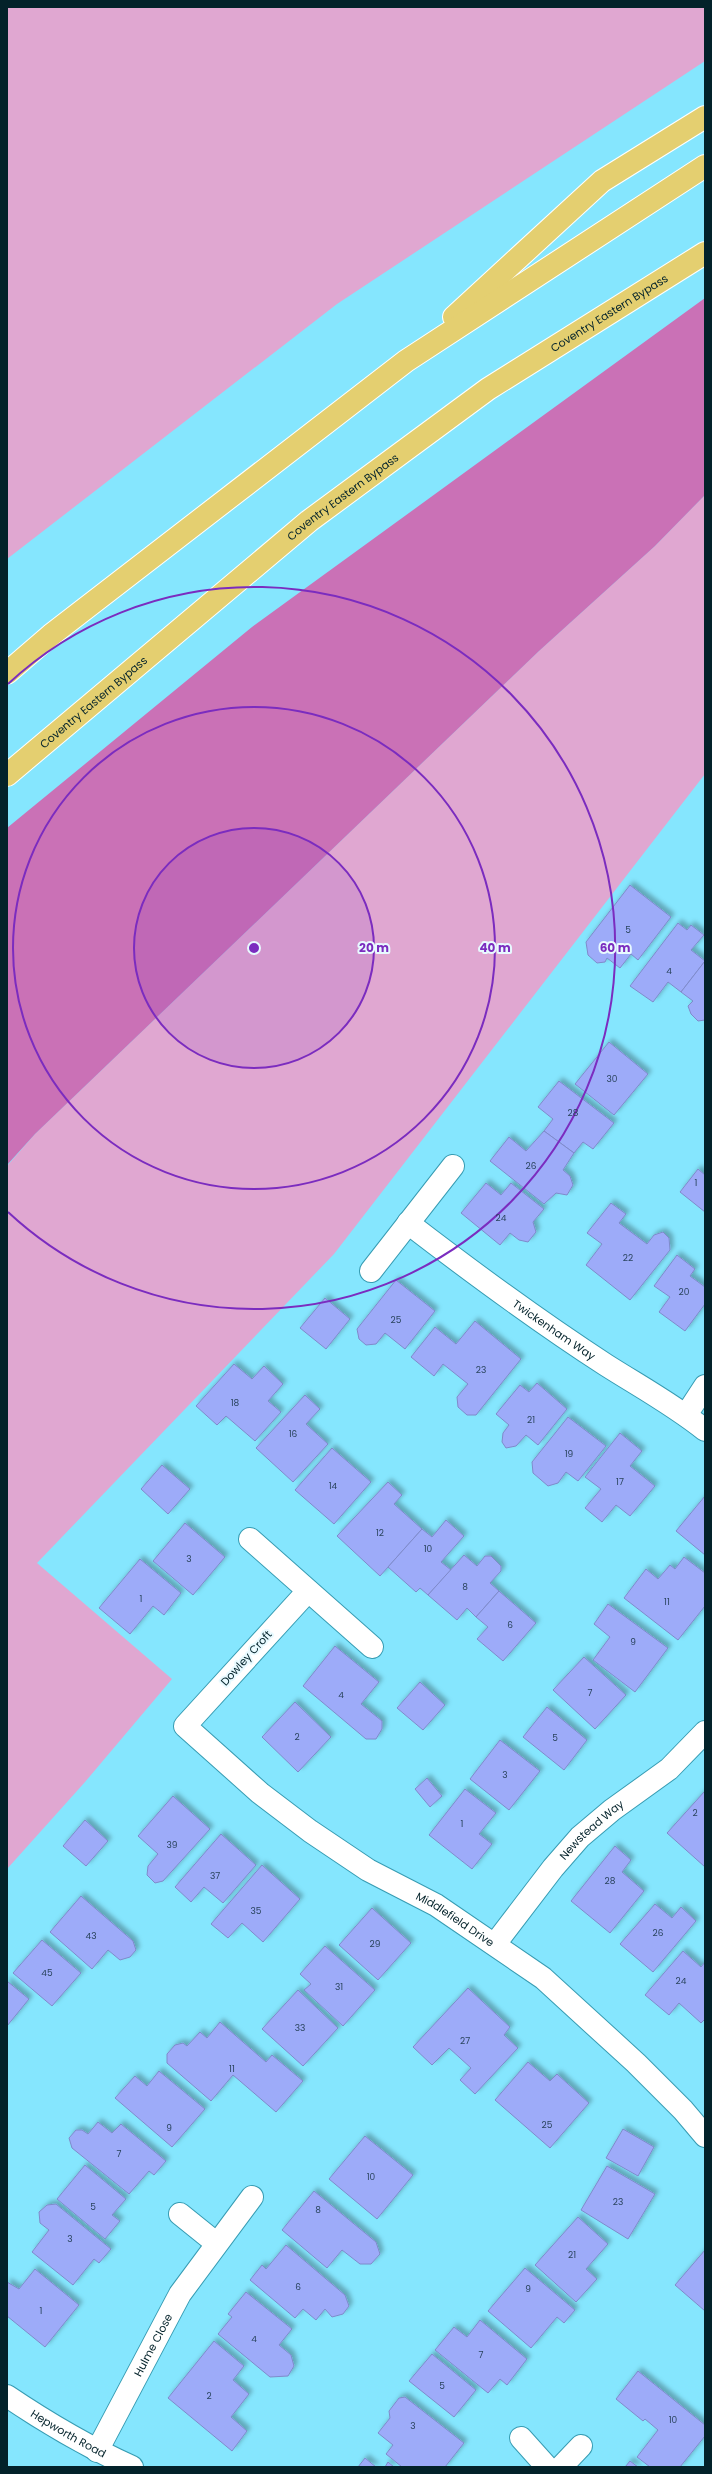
<svg xmlns="http://www.w3.org/2000/svg" width="712" height="2474" font-family="Poppins,sans-serif">
<style>
.green{fill:#e0a7d1}
.forest{fill:#ca71b6}
.building{fill:#9dabf9;stroke:#7f8aca;filter:url(#shadow)}
.lines{fill:none;stroke-linecap:round;stroke-linejoin:round}
.minor-casing{stroke:#379cb3;stroke-width:24}
.trunk-casing{stroke:#fff;stroke-width:24}
.minor{stroke:#fff;stroke-width:22}
.trunk{stroke:#e4cf70;stroke-width:22}
.ring{fill:none;stroke:#7b2cbf;stroke-width:2}
.labels{text-anchor:middle;stroke-width:4;stroke-linejoin:round;paint-order:stroke}
.number-label{font-size:9px;fill:#2a445e}
.street-label{font-size:11px;fill:#03222a;stroke:#e8faff}
.centre{fill:#7b2cbf;stroke:#e8faff;stroke-width:2}
.ring-label{font-size:12px;text-anchor:middle;font-weight:bold;fill:#7b2cbf;stroke:#e8faff;stroke-width:4;stroke-linejoin:round;paint-order:stroke}
</style>
<defs>
<filter id="shadow"><feDropShadow dx="3.5" dy="-3.5" stdDeviation="2" flood-color="#0004"/></filter>
</defs>
<rect width="100%" height="100%" fill="#85e6fe"/>
<!-- green -->
<g class="green">
<path d="M 7,7 L 705,7 L 705,61 L 337,304 L 7,559 Z"/>
<path d="M 705,495 L 705,774 L 334,1254 L 37,1563 L 172,1679 L 85,1782 L 7,1869 L 7,1166 L 35,1134 L 539,651 L 655,546 Z"/>
</g>
<!-- forest -->
<path class="forest" d="M 705,298 L 705,495 L 655,546 L 539,651 L 35,1134 L 7,1165 L 7,828 L 252,627 Z"/>
<!-- building -->
<g class="building">
<path d="M 630,885 L 671,917 L 638,960 L 631,954 L 620,968 L 607,958 L 605,962 L 597,963 L 588,955 L 586,942 Z"/>
<path d="M 678,923 L 687,930 L 691,925 L 704,935 L 691,950 L 705,961 L 681,992 L 668,982 L 653,1002 L 630,986 Z"/>
<path d="M 705,961 L 705,1020 L 698,1021 L 691,1014 L 688,1006 L 693,1001 L 681,992 Z"/>
<path d="M 609,1042 L 648,1074 L 614,1115 L 575,1084 Z"/>
<path d="M 559,1081 L 614,1123 L 593,1149 L 583,1142 L 574,1153 L 544,1131 L 553,1119 L 538,1107 Z"/>
<path d="M 544,1131 L 574,1153 L 563,1170 L 570,1176 L 573,1185 L 567,1195 L 556,1193 L 544,1204 L 490,1161 L 509,1137 L 526,1151 Z"/>
<path d="M 698,1169 L 705,1175 L 705,1212 L 680,1192 Z"/>
<path d="M 486,1183 L 501,1195 L 511,1183 L 544,1209 L 533,1222 L 536,1232 L 528,1242 L 519,1240 L 510,1233 L 500,1245 L 461,1213 Z"/>
<path d="M 611,1203 L 626,1214 L 619,1223 L 647,1244 L 654,1235 L 663,1232 L 669,1238 L 670,1250 L 630,1300 L 586,1265 L 602,1244 L 587,1233 Z"/>
<path d="M 677,1255 L 695,1269 L 690,1276 L 705,1287 L 705,1304 L 685,1331 L 659,1312 L 670,1297 L 654,1286 Z"/>
<path d="M 396,1280 L 435,1311 L 405,1349 L 385,1333 L 376,1344 L 366,1345 L 359,1339 L 357,1329 Z"/>
<path d="M 325,1298 L 350,1319 L 326,1349 L 300,1328 Z"/>
<path d="M 475,1321 L 521,1359 L 476,1415 L 467,1415 L 458,1407 L 457,1397 L 468,1384 L 443,1364 L 434,1376 L 411,1357 L 435,1327 L 456,1344 Z"/>
<path d="M 234,1364 L 252,1379 L 264,1366 L 283,1384 L 268,1401 L 281,1412 L 255,1441 L 226,1416 L 217,1425 L 196,1406 Z"/>
<path d="M 537,1383 L 567,1409 L 538,1445 L 526,1435 L 516,1446 L 506,1448 L 502,1442 L 503,1433 L 509,1425 L 496,1414 L 520,1385 L 529,1392 Z"/>
<path d="M 305,1395 L 320,1409 L 306,1424 L 328,1444 L 293,1482 L 256,1448 Z"/>
<path d="M 568,1417 L 606,1446 L 578,1481 L 566,1472 L 558,1483 L 548,1486 L 533,1473 L 532,1462 Z"/>
<path d="M 620,1433 L 642,1451 L 630,1466 L 655,1486 L 630,1516 L 616,1505 L 602,1522 L 585,1508 L 601,1489 L 585,1477 Z"/>
<path d="M 332,1448 L 371,1482 L 334,1524 L 295,1490 Z"/>
<path d="M 162,1465 L 190,1489 L 168,1514 L 141,1489 Z"/>
<path d="M 388,1482 L 402,1495 L 394,1504 L 422,1529 L 380,1576 L 337,1536 Z"/>
<path d="M 705,1496 L 705,1555 L 676,1531 Z"/>
<path d="M 446,1520 L 464,1536 L 441,1562 L 451,1570 L 428,1595 L 420,1588 L 416,1592 L 388,1567 L 422,1529 L 432,1537 Z"/>
<path d="M 185,1523 L 225,1557 L 193,1595 L 153,1561 Z"/>
<path d="M 464,1555 L 477,1566 L 485,1556 L 491,1556 L 501,1566 L 501,1571 L 490,1583 L 499,1591 L 476,1617 L 467,1608 L 457,1620 L 428,1595 Z"/>
<path d="M 684,1557 L 705,1573 L 705,1606 L 678,1640 L 624,1598 L 646,1569 L 658,1579 L 670,1565 L 675,1569 Z"/>
<path d="M 140,1559 L 181,1593 L 164,1615 L 153,1606 L 130,1634 L 99,1608 Z"/>
<path d="M 499,1591 L 536,1623 L 503,1661 L 477,1639 L 488,1627 L 476,1617 Z"/>
<path d="M 608,1604 L 668,1648 L 635,1692 L 593,1660 L 610,1637 L 594,1624 Z"/>
<path d="M 335,1646 L 379,1682 L 361,1704 L 382,1721 L 382,1729 L 376,1739 L 366,1739 L 303,1686 Z"/>
<path d="M 584,1657 L 626,1695 L 595,1729 L 553,1690 Z"/>
<path d="M 420,1682 L 445,1705 L 423,1730 L 397,1708 Z"/>
<path d="M 295,1702 L 331,1737 L 298,1772 L 262,1737 Z"/>
<path d="M 547,1707 L 587,1740 L 564,1770 L 523,1737 Z"/>
<path d="M 500,1740 L 540,1771 L 509,1810 L 470,1779 Z"/>
<path d="M 427,1778 L 442,1796 L 430,1807 L 415,1789 Z"/>
<path d="M 465,1789 L 496,1813 L 479,1834 L 492,1844 L 472,1869 L 429,1835 Z"/>
<path d="M 704,1792 L 705,1793 L 705,1867 L 667,1833 Z"/>
<path d="M 173,1796 L 210,1829 L 163,1881 L 155,1883 L 147,1875 L 148,1866 L 158,1854 L 138,1836 Z"/>
<path d="M 85,1820 L 108,1841 L 86,1866 L 63,1846 Z"/>
<path d="M 221,1834 L 256,1865 L 223,1903 L 204,1887 L 191,1902 L 175,1887 Z"/>
<path d="M 615,1846 L 631,1860 L 622,1872 L 644,1891 L 610,1933 L 571,1901 Z"/>
<path d="M 262,1865 L 300,1899 L 263,1942 L 242,1923 L 228,1938 L 211,1924 Z"/>
<path d="M 81,1896 L 133,1941 L 136,1950 L 130,1957 L 120,1960 L 108,1950 L 92,1969 L 50,1932 Z"/>
<path d="M 655,1904 L 672,1918 L 681,1907 L 696,1921 L 653,1972 L 620,1944 Z"/>
<path d="M 372,1908 L 411,1943 L 378,1980 L 339,1945 Z"/>
<path d="M 42,1940 L 81,1973 L 52,2006 L 13,1973 Z"/>
<path d="M 325,1946 L 375,1990 L 343,2026 L 304,1990 L 311,1984 L 300,1974 Z"/>
<path d="M 683,1951 L 701,1967 L 705,1962 L 705,2019 L 701,2023 L 679,2003 L 669,2015 L 645,1995 Z"/>
<path d="M 7,1981 L 29,1999 L 7,2026 Z"/>
<path d="M 468,1988 L 510,2027 L 504,2035 L 518,2048 L 475,2094 L 460,2080 L 471,2068 L 449,2048 L 432,2065 L 413,2047 Z"/>
<path d="M 298,1990 L 338,2028 L 303,2066 L 262,2029 Z"/>
<path d="M 220,2022 L 266,2062 L 272,2055 L 303,2081 L 276,2112 L 233,2075 L 211,2101 L 167,2063 L 167,2054 L 175,2045 L 183,2043 L 187,2046 L 200,2032 L 207,2038 Z"/>
<path d="M 528,2062 L 550,2081 L 557,2074 L 589,2103 L 550,2148 L 495,2100 Z"/>
<path d="M 159,2071 L 205,2109 L 172,2147 L 115,2098 L 135,2076 L 147,2086 Z"/>
<path d="M 98,2122 L 112,2133 L 121,2124 L 166,2161 L 154,2175 L 149,2171 L 129,2194 L 72,2148 L 69,2138 L 76,2130 L 82,2130 L 88,2134 Z"/>
<path d="M 623,2129 L 654,2147 L 638,2176 L 606,2158 Z"/>
<path d="M 365,2136 L 413,2175 L 377,2219 L 329,2179 Z"/>
<path d="M 85,2165 L 126,2199 L 112,2215 L 120,2221 L 105,2239 L 57,2199 Z"/>
<path d="M 607,2166 L 655,2194 L 628,2239 L 581,2210 Z"/>
<path d="M 314,2191 L 376,2242 L 380,2254 L 371,2264 L 360,2264 L 342,2250 L 327,2268 L 282,2230 Z"/>
<path d="M 56,2204 L 111,2249 L 99,2263 L 94,2259 L 73,2285 L 32,2252 L 49,2230 L 40,2223 L 39,2212 L 47,2205 Z"/>
<path d="M 578,2217 L 608,2244 L 586,2269 L 597,2279 L 576,2302 L 535,2265 Z"/>
<path d="M 286,2245 L 345,2295 L 349,2306 L 343,2314 L 332,2317 L 325,2309 L 316,2320 L 303,2309 L 295,2318 L 250,2280 L 262,2265 L 266,2269 Z"/>
<path d="M 705,2250 L 705,2311 L 675,2285 Z"/>
<path d="M 525,2268 L 575,2310 L 564,2323 L 557,2317 L 531,2348 L 488,2311 Z"/>
<path d="M 35,2269 L 79,2305 L 45,2347 L 7,2316 L 7,2282 L 19,2289 Z"/>
<path d="M 246,2292 L 292,2329 L 279,2345 L 291,2355 L 294,2366 L 288,2376 L 270,2377 L 218,2334 L 232,2317 L 228,2314 Z"/>
<path d="M 480,2320 L 527,2359 L 507,2385 L 500,2379 L 488,2393 L 435,2350 L 454,2327 L 467,2337 Z"/>
<path d="M 214,2341 L 244,2366 L 233,2380 L 249,2394 L 231,2417 L 247,2431 L 232,2451 L 168,2398 Z"/>
<path d="M 432,2354 L 476,2390 L 454,2417 L 409,2381 Z"/>
<path d="M 638,2371 L 705,2425 L 705,2436 L 680,2467 L 650,2467 L 637,2457 L 658,2430 L 645,2419 L 643,2421 L 616,2399 Z"/>
<path d="M 405,2397 L 464,2443 L 445,2467 L 402,2467 L 386,2454 L 393,2445 L 378,2433 L 390,2418 L 389,2411 L 399,2398 Z"/>
<path d="M 365,2458 L 376,2467 L 358,2467 Z"/>
<path d="M 630,2461 L 638,2467 L 625,2467 Z"/>
<path d="M 388,2462 L 394,2467 L 385,2467 Z"/>
</g>
<g class="lines">
<defs>
<g id="minor">
<path id="s1" d="M 408,1223 C 473,1273 538,1321 606,1365 C 639,1386 674,1405 705,1430"/>
<path d="M 371,1271 L 453,1166"/>
<path d="M 686,1415 L 705,1386"/>
<path d="M 250,1539 L 372,1647"/>
<path id="s2" d="M 308,1591 L 185,1726 L 260,1793 L 310,1831 L 368,1870 L 436,1905 L 543,1978 L 636,2063 L 683,2110 L 705,2136"/>
<path id="s3" d="M 495,1944 L 553,1868 L 580,1837 L 612,1810 L 669,1769 L 705,1732"/>
<path d="M 180,2214 L 216,2243"/>
<path id="s4" d="M 7,2396 C 47,2423 88,2447 132,2467"/>
<path d="M 521,2438 L 547,2467"/>
<path id="s5" d="M 97,2451 L 180,2294 L 252,2197"/>
<path d="M 561,2467 L 581,2446"/>
</g>
<g id="trunk">
<path d="M 454,317 L 602,181 L 705,117"/>
<path d="M 7,673 L 51,635 L 406,361 L 705,166"/>
<path id="s6" d="M 7,775 L 309,521 L 488,389 L 705,253"/>
</g>
</defs>
<!-- minor casing -->
<use href="#minor" class="minor-casing"/>
<!-- trunk casing -->
<use href="#trunk" class="trunk-casing"/>
<!-- minor -->
<use href="#minor" class="minor"/>
<!-- trunk -->
<use href="#trunk" class="trunk"/>
</g>
<!-- distance rings -->
<circle cx="254" cy="948" r="120" fill="#7b2cbf" fill-opacity=".12"/>
<g class="ring">
<circle cx="254" cy="948" r="120"/>
<circle cx="254" cy="948" r="241"/>
<path d="M8 684A361 361 0 1 1 8 1212"/>
</g>
<g class="labels">
<!-- number labels -->
<g class="number-label">
<text x="628" y="933">5</text>
<text x="669" y="974">4</text>
<text x="612" y="1082">30</text>
<text x="573" y="1116">28</text>
<text x="531" y="1169">26</text>
<text x="696" y="1186">1</text>
<text x="501" y="1221">24</text>
<text x="628" y="1261">22</text>
<text x="684" y="1295">20</text>
<text x="396" y="1323">25</text>
<text x="481" y="1373">23</text>
<text x="235" y="1406">18</text>
<text x="531" y="1423">21</text>
<text x="293" y="1437">16</text>
<text x="569" y="1457">19</text>
<text x="620" y="1485">17</text>
<text x="333" y="1489">14</text>
<text x="380" y="1536">12</text>
<text x="428" y="1552">10</text>
<text x="189" y="1562">3</text>
<text x="465" y="1590">8</text>
<text x="141" y="1602">1</text>
<text x="667" y="1605">11</text>
<text x="510" y="1628">6</text>
<text x="633" y="1645">9</text>
<text x="590" y="1696">7</text>
<text x="341" y="1698">4</text>
<text x="297" y="1740">2</text>
<text x="555" y="1741">5</text>
<text x="505" y="1778">3</text>
<text x="695" y="1816">2</text>
<text x="462" y="1827">1</text>
<text x="172" y="1848">39</text>
<text x="215" y="1879">37</text>
<text x="610" y="1884">28</text>
<text x="256" y="1914">35</text>
<text x="658" y="1936">26</text>
<text x="91" y="1939">43</text>
<text x="375" y="1947">29</text>
<text x="47" y="1976">45</text>
<text x="681" y="1984">24</text>
<text x="339" y="1990">31</text>
<text x="300" y="2031">33</text>
<text x="465" y="2044">27</text>
<text x="232" y="2072">11</text>
<text x="547" y="2128">25</text>
<text x="169" y="2131">9</text>
<text x="119" y="2157">7</text>
<text x="371" y="2180">10</text>
<text x="618" y="2205">23</text>
<text x="93" y="2210">5</text>
<text x="318" y="2213">8</text>
<text x="70" y="2242">3</text>
<text x="572" y="2258">21</text>
<text x="298" y="2290">6</text>
<text x="528" y="2292">9</text>
<text x="41" y="2314">1</text>
<text x="254" y="2342">4</text>
<text x="481" y="2358">7</text>
<text x="442" y="2389">5</text>
<text x="209" y="2399">2</text>
<text x="673" y="2423">10</text>
<text x="413" y="2429">3</text>
</g>
<!-- street labels -->
<g class="street-label">
<text dy="4" stroke="none"><textPath href="#s6" startOffset="760">Coventry Eastern Bypass</textPath></text>
<text dy="4" stroke="none"><textPath href="#s6" startOffset="436">Coventry Eastern Bypass</textPath></text>
<text dy="4" stroke="none"><textPath href="#s6" startOffset="113">Coventry Eastern Bypass</textPath></text>
<text dy="4" stroke="none"><textPath href="#s1" startOffset="181">Twickenham Way</textPath></text>
<text transform="translate(246 1658) rotate(-48)" y="4">Dowley Croft</text>
<text dy="4" stroke="none"><textPath href="#s3" startOffset="150">Newstead Way</textPath></text>
<text dy="4" stroke="none"><textPath href="#s2" startOffset="516">Middlefield Drive</textPath></text>
<text dy="4" stroke="none"><textPath href="#s5" startOffset="120">Hulme Close</textPath></text>
<text dy="4" stroke="none"><textPath href="#s4" startOffset="72">Hepworth Road</textPath></text>
</g>
</g>
<circle cx="254" cy="948" r="6" class="centre"/>
<g class="ring-label">
<text x="374" y="952">20 m</text>
<text x="495" y="952">40 m</text>
<text x="615" y="952">60 m</text>
</g>
<!-- border -->
<rect width="712" height="2474" fill="none" stroke="#03222a" stroke-width="16"/>
</svg>
